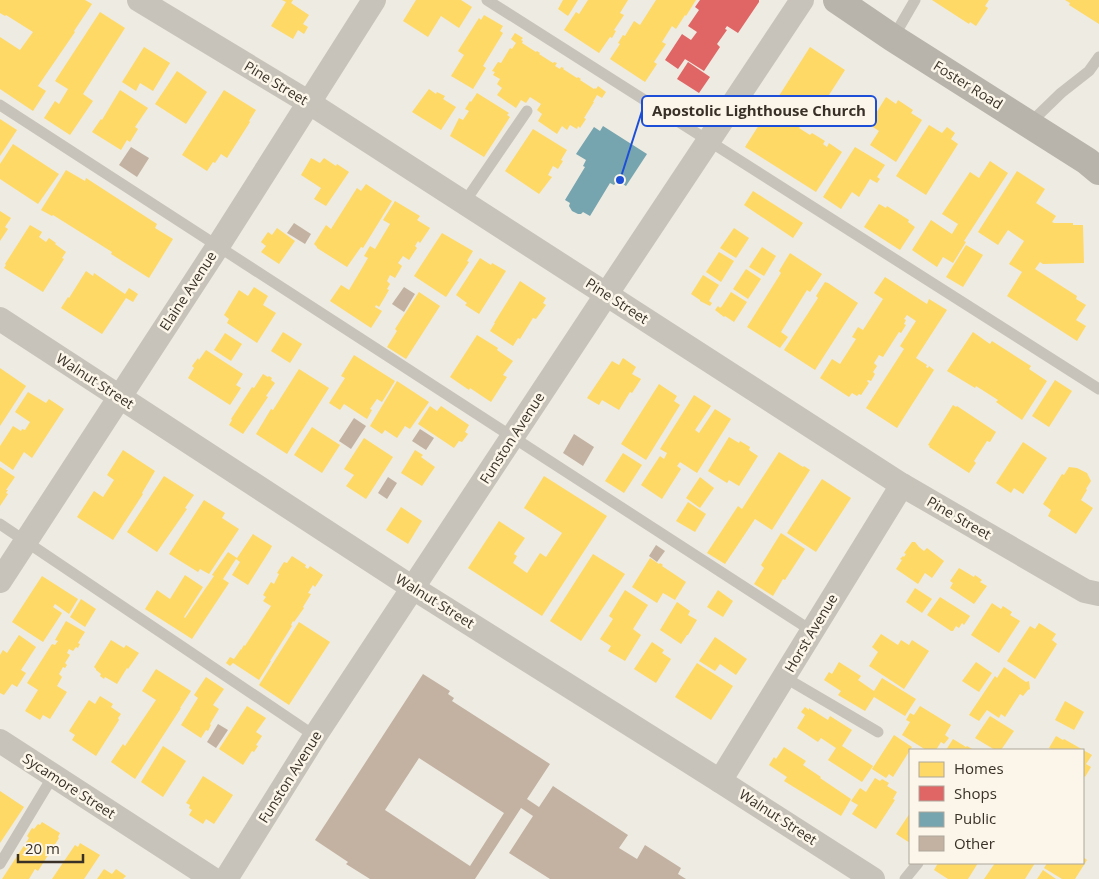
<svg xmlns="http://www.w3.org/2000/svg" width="1099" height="879" font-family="'Open Sans',sans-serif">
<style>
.homes{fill:#ffd966}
.shops{fill:#e06666}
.public{fill:#76a5af}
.building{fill:#c3b2a2;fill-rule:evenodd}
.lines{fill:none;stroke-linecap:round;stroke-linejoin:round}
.lane{stroke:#c8c3ba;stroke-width:11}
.street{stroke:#c8c3ba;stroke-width:24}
.secondary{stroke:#b8b3ab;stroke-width:28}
.labels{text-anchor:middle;stroke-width:5;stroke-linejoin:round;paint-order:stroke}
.street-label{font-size:14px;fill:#393128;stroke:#fbf6e9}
.leader{fill:none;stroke:#1d4ed8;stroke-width:2}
.callout-dot{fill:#1d4ed8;stroke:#fbf6e9;stroke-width:2}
.callout{fill:#fbf6e9;stroke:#1d4ed8;stroke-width:2}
.callout-label{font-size:15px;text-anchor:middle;font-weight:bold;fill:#393128}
</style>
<rect width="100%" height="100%" fill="#eeebe2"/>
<!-- homes -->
<g class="homes">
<path d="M 0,0 L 85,0 L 92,4 L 74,31 L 75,32 L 38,86 L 46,91 L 33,111 L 0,89 L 0,37 L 20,50 L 33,32 L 6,15 L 5,16 L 0,13 Z"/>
<path d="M 282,0 L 293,0 L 291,3 L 309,15 L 303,24 L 308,27 L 304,34 L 298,30 L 293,39 L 271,26 L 286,2 Z"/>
<path d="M 416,0 L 461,0 L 472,7 L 459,28 L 441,16 L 428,37 L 403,21 Z"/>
<path d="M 563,0 L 578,0 L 568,16 L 558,9 Z"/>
<path d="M 588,0 L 628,0 L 620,13 L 624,15 L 614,30 L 616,31 L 612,38 L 610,37 L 599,53 L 564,30 L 576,12 L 579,14 Z"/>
<path d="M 656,0 L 696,0 L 686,16 L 685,15 L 676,29 L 672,26 L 662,42 L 666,44 L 654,62 L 657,64 L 645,82 L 610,59 L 620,44 L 618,43 L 623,35 L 625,36 L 634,21 L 640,25 Z"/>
<path d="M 932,0 L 989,0 L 985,6 L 988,8 L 976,26 L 970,22 L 969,24 Z"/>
<path d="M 1065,0 L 1099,0 L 1099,24 L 1069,5 L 1070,3 Z"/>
<path d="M 100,12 L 125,28 L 83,94 L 93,101 L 70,135 L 44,118 L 55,101 L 59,104 L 68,89 L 55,81 Z"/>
<path d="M 484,15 L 503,26 L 500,31 L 503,33 L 483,66 L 486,68 L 473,89 L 451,76 L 464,55 L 458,51 L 479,18 L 481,20 Z"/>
<path d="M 515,33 L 523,38 L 521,40 L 523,41 L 522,43 L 536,52 L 537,51 L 540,53 L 539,54 L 553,63 L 554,62 L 557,63 L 555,66 L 560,69 L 561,67 L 564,68 L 563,69 L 577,78 L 578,77 L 581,79 L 580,80 L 594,89 L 595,88 L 596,89 L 598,86 L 606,92 L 602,98 L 597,95 L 593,102 L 594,102 L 584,118 L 586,119 L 580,128 L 578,126 L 577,129 L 570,125 L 567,130 L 562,126 L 557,134 L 538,121 L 542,114 L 537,110 L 541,104 L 530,97 L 526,103 L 521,100 L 516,108 L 497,95 L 502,88 L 497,84 L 500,79 L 493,75 L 495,72 L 492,71 L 498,62 L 501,63 L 510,48 L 512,49 L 516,43 L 511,39 Z"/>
<path d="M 144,47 L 170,63 L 153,91 L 140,83 L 136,91 L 122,82 Z"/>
<path d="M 810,47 L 845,70 L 813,120 L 807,116 L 806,117 L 777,99 Z"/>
<path d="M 177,71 L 207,92 L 186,124 L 155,104 Z"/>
<path d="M 429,89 L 436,94 L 437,92 L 445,96 L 443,99 L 456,107 L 441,130 L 412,112 Z"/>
<path d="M 120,90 L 148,108 L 135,127 L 138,129 L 130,142 L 127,140 L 121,150 L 92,132 L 101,119 L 102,120 Z"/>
<path d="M 224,90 L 256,110 L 249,121 L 250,122 L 227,158 L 221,154 L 215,163 L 213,162 L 207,171 L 182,155 Z"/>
<path d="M 477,93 L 509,113 L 507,115 L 510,117 L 484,157 L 450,136 L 459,118 L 463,120 L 469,111 L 465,109 L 470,101 L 471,102 Z"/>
<path d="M 886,97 L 896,104 L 898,100 L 913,110 L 911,113 L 922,120 L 896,162 L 870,145 L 879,131 L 873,127 L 874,125 L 870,123 Z"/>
<path d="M 771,106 L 784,114 L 782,118 L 786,120 L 788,118 L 801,126 L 799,128 L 810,135 L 812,133 L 825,141 L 823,144 L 827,147 L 829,143 L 842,152 L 816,192 L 745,147 Z"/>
<path d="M 0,119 L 17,130 L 0,156 Z"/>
<path d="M 929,125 L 942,133 L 947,127 L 955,133 L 951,139 L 958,144 L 926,195 L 896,176 Z"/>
<path d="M 533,129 L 567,150 L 561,160 L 563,161 L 558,169 L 553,166 L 548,175 L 552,177 L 539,194 L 505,171 Z"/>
<path d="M 13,144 L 59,174 L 38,204 L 0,179 L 0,164 Z"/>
<path d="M 855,147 L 885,165 L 877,177 L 880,179 L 877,183 L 870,179 L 859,197 L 852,192 L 841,209 L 823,197 Z"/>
<path d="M 311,158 L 320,163 L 324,158 L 336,166 L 337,164 L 349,172 L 326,206 L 314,199 L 321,188 L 301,175 Z"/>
<path d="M 990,161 L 1008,173 L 964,241 L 966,242 L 953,263 L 943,257 L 937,267 L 912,250 L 931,220 L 952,234 L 958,224 L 942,214 L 970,172 L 979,178 Z"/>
<path d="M 66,170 L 85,181 L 86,178 L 157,224 L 155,228 L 173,239 L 149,278 L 111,254 L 112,252 L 53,215 L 52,216 L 41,210 Z"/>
<path d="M 1017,171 L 1045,189 L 1036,203 L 1056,216 L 1052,222 L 1054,223 L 1073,223 L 1073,225 L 1083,225 L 1084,263 L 1043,264 L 1040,262 L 1035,269 L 1077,296 L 1076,299 L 1086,305 L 1076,320 L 1086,326 L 1077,341 L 1007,296 L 1022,272 L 1009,264 L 1024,241 L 1008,230 L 998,245 L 978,232 Z"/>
<path d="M 366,184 L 392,201 L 363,248 L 361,247 L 347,267 L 317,248 L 317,247 L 314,244 L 326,225 L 331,229 L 357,188 L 361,191 Z"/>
<path d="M 753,191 L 803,223 L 793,238 L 744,205 Z"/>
<path d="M 395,201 L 420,216 L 417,220 L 430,228 L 420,243 L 418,241 L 415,246 L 417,248 L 409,260 L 403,256 L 398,263 L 402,266 L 395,278 L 390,275 L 387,281 L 390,284 L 387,289 L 389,290 L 379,307 L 376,305 L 375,307 L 382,311 L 371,328 L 330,301 L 341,285 L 349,290 L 368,258 L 364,256 L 370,246 L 375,249 L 390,224 L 383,220 Z"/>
<path d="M 879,204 L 886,208 L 887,206 L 909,220 L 908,222 L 915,227 L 900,250 L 864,227 Z"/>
<path d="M 0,211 L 11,218 L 5,227 L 8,229 L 0,241 Z"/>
<path d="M 30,225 L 42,232 L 39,237 L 46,242 L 49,238 L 56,243 L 55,244 L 66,252 L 62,258 L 64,259 L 43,292 L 4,268 L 6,265 L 5,264 Z"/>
<path d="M 277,228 L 295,241 L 279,264 L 261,252 L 266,246 L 261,242 L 268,232 L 272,235 Z"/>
<path d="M 734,228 L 749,238 L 736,258 L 720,248 Z"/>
<path d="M 442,233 L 473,251 L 467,261 L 469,262 L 446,297 L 414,276 Z"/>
<path d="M 966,245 L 983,255 L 963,287 L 946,277 Z"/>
<path d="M 762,247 L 776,256 L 764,276 L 749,267 Z"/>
<path d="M 719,252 L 734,261 L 721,282 L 706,272 Z"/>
<path d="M 790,253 L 822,274 L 810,292 L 807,290 L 781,332 L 788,337 L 780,348 L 747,327 L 781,273 L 779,271 Z"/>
<path d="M 480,258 L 491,265 L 492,263 L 506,271 L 479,314 L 465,305 L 467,303 L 456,295 Z"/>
<path d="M 746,269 L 761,279 L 748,299 L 733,289 Z"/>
<path d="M 86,271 L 93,276 L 94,273 L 125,294 L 129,288 L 138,294 L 133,302 L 126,298 L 102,334 L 61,308 L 68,297 L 69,298 Z"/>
<path d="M 703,275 L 719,285 L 709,301 L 712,303 L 710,306 L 700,301 L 700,300 L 691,294 Z"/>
<path d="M 885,277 L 927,304 L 929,299 L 947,310 L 916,358 L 927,365 L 926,367 L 928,368 L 929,366 L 934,370 L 897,428 L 866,408 L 904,349 L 900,346 L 916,321 L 907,315 L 904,319 L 906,320 L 904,324 L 906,325 L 901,333 L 899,332 L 883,357 L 879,355 L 874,363 L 877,366 L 873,372 L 875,374 L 871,381 L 868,380 L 867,381 L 869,383 L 861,395 L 859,394 L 857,396 L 852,393 L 849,397 L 820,378 L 832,359 L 840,364 L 856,339 L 852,337 L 858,327 L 863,330 L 883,299 L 874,293 Z"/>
<path d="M 520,281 L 546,298 L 543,303 L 546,305 L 536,319 L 533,318 L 520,339 L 518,338 L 513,346 L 490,331 L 495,323 L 494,323 Z"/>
<path d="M 825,282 L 828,283 L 858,303 L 815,370 L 784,350 L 818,298 L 816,296 Z"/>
<path d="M 254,287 L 268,296 L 263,305 L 276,313 L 257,343 L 227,323 L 229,319 L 224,315 L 239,290 L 248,296 Z"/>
<path d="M 419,292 L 440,306 L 406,359 L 387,347 L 397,331 L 395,329 Z"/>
<path d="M 731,292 L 747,302 L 734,322 L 725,316 L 724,317 L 715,310 L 718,306 L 720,308 L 722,306 Z"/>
<path d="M 283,332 L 302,344 L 290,363 L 271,351 Z"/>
<path d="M 973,332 L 990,344 L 992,341 L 1031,366 L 1029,369 L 1047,381 L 1022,420 L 996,402 L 998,400 L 976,386 L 975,388 L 947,371 Z"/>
<path d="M 225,333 L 242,344 L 231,361 L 214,350 Z"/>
<path d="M 477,335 L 498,348 L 497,350 L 513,361 L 503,375 L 507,377 L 491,402 L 470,388 L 469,390 L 450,377 Z"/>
<path d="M 206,350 L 243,374 L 236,385 L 241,388 L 230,405 L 188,378 L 194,368 L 192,366 L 198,358 L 199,360 Z"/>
<path d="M 354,355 L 395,381 L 382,402 L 377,399 L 370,409 L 372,410 L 367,419 L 344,404 L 340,410 L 329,403 L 345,378 L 341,376 Z"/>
<path d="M 623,358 L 636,367 L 632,374 L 641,379 L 632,393 L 630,392 L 619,410 L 602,400 L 599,405 L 587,398 L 612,361 L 619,365 Z"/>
<path d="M 0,368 L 26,386 L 0,426 Z"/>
<path d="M 299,369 L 329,388 L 287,454 L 256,434 L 271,409 L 273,410 Z"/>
<path d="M 263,374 L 268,377 L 269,376 L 272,378 L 271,380 L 275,383 L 266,396 L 268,397 L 243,434 L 229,425 L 232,420 L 231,419 L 252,387 L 254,388 Z"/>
<path d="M 1055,380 L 1072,391 L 1049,427 L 1032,416 Z"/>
<path d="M 397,381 L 429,402 L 410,429 L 405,426 L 397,438 L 385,430 L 382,434 L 370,426 Z"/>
<path d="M 659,384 L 677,396 L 674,401 L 680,405 L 646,460 L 621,444 Z"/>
<path d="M 28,392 L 46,403 L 49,399 L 64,409 L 32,458 L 24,452 L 13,470 L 0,461 L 0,446 L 13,426 L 21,431 L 22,429 L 25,430 L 30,422 L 15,412 Z"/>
<path d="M 694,395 L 711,406 L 695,430 L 699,433 L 715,409 L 731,419 L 697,473 L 680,462 L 677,466 L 681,469 L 662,499 L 641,485 L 660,456 L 664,459 L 667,453 L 660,449 Z"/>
<path d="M 953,405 L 956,407 L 957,406 L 996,432 L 990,442 L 987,441 L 974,461 L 976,463 L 969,473 L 929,447 L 930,446 L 928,445 Z"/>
<path d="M 430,406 L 437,411 L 441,406 L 469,425 L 465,432 L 468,434 L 462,442 L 459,441 L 454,448 L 418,424 Z"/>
<path d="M 312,427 L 340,445 L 322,473 L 294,455 Z"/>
<path d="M 729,437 L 739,443 L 740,441 L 750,447 L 749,450 L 758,456 L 739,486 L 729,480 L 727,483 L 708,471 Z"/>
<path d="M 364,438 L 393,457 L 366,499 L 346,486 L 354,475 L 344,469 Z"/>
<path d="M 1023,442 L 1047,458 L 1023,494 L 1014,488 L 1011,493 L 996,483 Z"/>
<path d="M 123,450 L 155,471 L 142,493 L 143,494 L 113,540 L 77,517 L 94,491 L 103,497 L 114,480 L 107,475 Z"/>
<path d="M 415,450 L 423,455 L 421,457 L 435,467 L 422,486 L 401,473 Z"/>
<path d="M 779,452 L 803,467 L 804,466 L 810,470 L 772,530 L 755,519 L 725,564 L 707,553 L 738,506 L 742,509 Z"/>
<path d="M 623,453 L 642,465 L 624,493 L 605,481 Z"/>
<path d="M 0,467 L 15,477 L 6,490 L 8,490 L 6,493 L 8,494 L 0,506 Z"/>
<path d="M 1069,467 L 1077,468 L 1087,473 L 1091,481 L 1086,489 L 1087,490 L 1081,500 L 1093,508 L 1076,534 L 1048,516 L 1051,510 L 1043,504 L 1062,474 L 1064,475 Z"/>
<path d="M 164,476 L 194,495 L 185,508 L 187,509 L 157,552 L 127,532 Z"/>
<path d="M 544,476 L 607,516 L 542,616 L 468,568 L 499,521 L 525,538 L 514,554 L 517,556 L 513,563 L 527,573 L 540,553 L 546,557 L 562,533 L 524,508 Z"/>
<path d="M 700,477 L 714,488 L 700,508 L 686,498 Z"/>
<path d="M 822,479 L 851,498 L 816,552 L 787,533 Z"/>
<path d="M 204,500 L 225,513 L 222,518 L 239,529 L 209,574 L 200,569 L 198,572 L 169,554 Z"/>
<path d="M 688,502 L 706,514 L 695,532 L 676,521 Z"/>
<path d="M 401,507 L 422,521 L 408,544 L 386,530 Z"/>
<path d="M 781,533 L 805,549 L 785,580 L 783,579 L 773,596 L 754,584 L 764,568 L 761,565 Z"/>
<path d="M 253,534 L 272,546 L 270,550 L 248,585 L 232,575 L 240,562 L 236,559 L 223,579 L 229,583 L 192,639 L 145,609 L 157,590 L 170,599 L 185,575 L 203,587 L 184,617 L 185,618 L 214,576 L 212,575 L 228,552 L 237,558 Z"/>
<path d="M 912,542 L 915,542 L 919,547 L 924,551 L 927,548 L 944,561 L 932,578 L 925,573 L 918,584 L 896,569 L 902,560 L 900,559 L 903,556 L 904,557 L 906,554 L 904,553 Z"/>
<path d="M 593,554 L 625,574 L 581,641 L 550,621 Z"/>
<path d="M 292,556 L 306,565 L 305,567 L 308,569 L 310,566 L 323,575 L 315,587 L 313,585 L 308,593 L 311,594 L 303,607 L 304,608 L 294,622 L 293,621 L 291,625 L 292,626 L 270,661 L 271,661 L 259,680 L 233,663 L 230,666 L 226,663 L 230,657 L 234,659 L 241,649 L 241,650 L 244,645 L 245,646 L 271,606 L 263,601 L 266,597 L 263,595 L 271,582 L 274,584 L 279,574 L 277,573 L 284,562 L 287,563 Z"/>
<path d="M 650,558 L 659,564 L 660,563 L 663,565 L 662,566 L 686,582 L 675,600 L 663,593 L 657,603 L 632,587 Z"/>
<path d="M 959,568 L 974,577 L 975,575 L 982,580 L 980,582 L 987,586 L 974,604 L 950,588 L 953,583 L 950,581 Z"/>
<path d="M 42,576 L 78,599 L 69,614 L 55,604 L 53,607 L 62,613 L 43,642 L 12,622 Z"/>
<path d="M 915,588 L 932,599 L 922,613 L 906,602 Z"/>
<path d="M 625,590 L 648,605 L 633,629 L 641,635 L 625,661 L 608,651 L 611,646 L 600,639 L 613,619 L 609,616 Z"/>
<path d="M 718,590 L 733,601 L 723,617 L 707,607 Z"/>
<path d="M 940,597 L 970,616 L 964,625 L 962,623 L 959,628 L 956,626 L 953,631 L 951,631 L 927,615 Z"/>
<path d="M 81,599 L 96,609 L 85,627 L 70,617 Z"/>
<path d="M 677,602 L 690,611 L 688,615 L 697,620 L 688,635 L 687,635 L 681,644 L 660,630 Z"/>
<path d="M 992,603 L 1001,609 L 1003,606 L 1012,612 L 1010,615 L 1020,621 L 999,653 L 971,635 Z"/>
<path d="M 66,621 L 85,632 L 78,643 L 80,644 L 78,648 L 76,647 L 73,651 L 69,649 L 67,653 L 70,655 L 65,663 L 67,665 L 65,668 L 63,667 L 59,674 L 62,677 L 57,686 L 67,692 L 50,719 L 43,715 L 40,720 L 25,711 L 38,690 L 27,683 L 52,644 L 55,645 L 58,641 L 55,640 Z"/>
<path d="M 299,622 L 330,642 L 289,705 L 259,685 Z"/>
<path d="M 1039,623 L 1056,634 L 1052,640 L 1057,644 L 1035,679 L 1007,661 L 1030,626 L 1035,629 Z"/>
<path d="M 881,634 L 898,645 L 901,640 L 909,645 L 912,640 L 929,651 L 904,689 L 869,666 L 878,652 L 872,647 Z"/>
<path d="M 19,635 L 36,647 L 21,670 L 26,673 L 17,687 L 12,684 L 4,695 L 0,693 L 0,655 L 3,650 L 7,653 Z"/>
<path d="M 715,637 L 747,659 L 736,675 L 720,664 L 715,671 L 699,661 Z"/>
<path d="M 111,640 L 124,648 L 126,645 L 139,653 L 128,669 L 127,668 L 117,684 L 105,677 L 104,679 L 100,676 L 101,674 L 96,670 L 96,669 L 94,667 Z"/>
<path d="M 652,642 L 664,650 L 662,653 L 671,659 L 656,683 L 634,669 Z"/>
<path d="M 839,662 L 861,676 L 858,680 L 874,691 L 882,678 L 916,699 L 905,716 L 874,697 L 865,711 L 838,695 L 841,691 L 824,680 L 829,672 L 832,674 Z"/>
<path d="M 976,662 L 992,673 L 979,692 L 962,681 Z"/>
<path d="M 697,663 L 733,686 L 711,720 L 675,697 Z"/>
<path d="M 1004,667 L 1026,682 L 1029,681 L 1030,689 L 1028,690 L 1023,696 L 1020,694 L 1005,717 L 1001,714 L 999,718 L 987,710 L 979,721 L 969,715 L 995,676 L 997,678 Z"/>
<path d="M 156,669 L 191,691 L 180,708 L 181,708 L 135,779 L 111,762 L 123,744 L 125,746 L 156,700 L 142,691 Z"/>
<path d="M 206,677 L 224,689 L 213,705 L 219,709 L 210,724 L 211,725 L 208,731 L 206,730 L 201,738 L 181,725 L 198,698 L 194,695 Z"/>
<path d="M 100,696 L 113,704 L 111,707 L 121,714 L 118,718 L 119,720 L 96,756 L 72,740 L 75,735 L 69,731 L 89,700 L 95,704 Z"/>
<path d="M 1065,701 L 1084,712 L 1074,730 L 1055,720 Z"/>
<path d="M 247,706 L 266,718 L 256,732 L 262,736 L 256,745 L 258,746 L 254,752 L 252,751 L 243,765 L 219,749 Z"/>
<path d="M 920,706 L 951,725 L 945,735 L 949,738 L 944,744 L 941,742 L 936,750 L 926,750 L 902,735 L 910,722 L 906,720 L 910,713 L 914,715 Z"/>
<path d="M 805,707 L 809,710 L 809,708 L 828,720 L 830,716 L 852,730 L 842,746 L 873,766 L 862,782 L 828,760 L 836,748 L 821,738 L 818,742 L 797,728 L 805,715 L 801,712 Z"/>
<path d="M 990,716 L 1014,731 L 1001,750 L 995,750 L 975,738 Z"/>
<path d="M 894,735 L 912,747 L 893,777 L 889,774 L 886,778 L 872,769 Z"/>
<path d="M 1056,736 L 1063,740 L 1064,739 L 1092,755 L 1086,764 L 1091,767 L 1085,777 L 1083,775 L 1083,750 L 1053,750 L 1049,748 Z"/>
<path d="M 953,739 L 966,747 L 967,746 L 974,750 L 946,750 Z"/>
<path d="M 163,746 L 186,761 L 163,797 L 141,782 Z"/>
<path d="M 784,747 L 806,761 L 803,765 L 821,777 L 820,778 L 851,799 L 841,816 L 784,781 L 787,777 L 769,765 L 774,757 L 776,759 Z"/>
<path d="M 203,776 L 233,795 L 214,824 L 206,819 L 203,824 L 189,815 L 192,810 L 189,808 L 190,805 L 186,803 Z"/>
<path d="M 875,778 L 880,781 L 882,779 L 889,783 L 887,786 L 897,792 L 893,799 L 895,800 L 876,829 L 852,814 L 858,805 L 851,801 L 860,788 L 866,792 Z"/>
<path d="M 0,791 L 24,807 L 0,843 Z"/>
<path d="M 910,813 L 910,843 L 896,834 Z"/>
<path d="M 42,822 L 60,833 L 58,837 L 59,838 L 38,871 L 35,869 L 29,879 L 2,879 L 29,838 L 27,836 L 32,828 L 34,829 L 38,824 L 40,825 Z"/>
<path d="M 80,843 L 100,855 L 84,879 L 52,879 L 75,845 L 78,847 Z"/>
<path d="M 1083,857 L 1087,860 L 1075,879 L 1062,879 L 1044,868 L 1047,863 L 1083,863 Z"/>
<path d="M 938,863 L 978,863 L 968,879 L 948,879 L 934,870 Z"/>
<path d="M 995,863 L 1035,863 L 1025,879 L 984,879 Z"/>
<path d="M 104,869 L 112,874 L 116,869 L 126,876 L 123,879 L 97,879 Z"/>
<path d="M 1043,870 L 1056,879 L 1037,879 Z"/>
</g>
<!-- shops -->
<g class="shops">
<path d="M 700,0 L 759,0 L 759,2 L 738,33 L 727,26 L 725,29 L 727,30 L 717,44 L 720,47 L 704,71 L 685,59 L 678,69 L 665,60 L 682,34 L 691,40 L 697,32 L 688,26 L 699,10 L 695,7 Z"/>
<path d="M 688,62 L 710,77 L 699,93 L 677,79 Z"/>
</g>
<!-- public -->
<path class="public" d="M 603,126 L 647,154 L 626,186 L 617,181 L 614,185 L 610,183 L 590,216 L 583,212 L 581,214 L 578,214 L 572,211 L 569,206 L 570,203 L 565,200 L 585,167 L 583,166 L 586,160 L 576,154 L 594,127 L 600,131 Z"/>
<!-- building -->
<g class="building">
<path d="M 131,147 L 149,158 L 137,177 L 119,165 Z"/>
<path d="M 294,223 L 311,234 L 305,244 L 287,233 Z"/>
<path d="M 404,287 L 415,294 L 404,312 L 392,304 Z"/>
<path d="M 354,418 L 366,426 L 351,449 L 339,441 Z"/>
<path d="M 420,429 L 434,438 L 426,450 L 412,441 Z"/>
<path d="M 574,434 L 594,447 L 583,466 L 563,453 Z"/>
<path d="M 388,477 L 397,483 L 387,499 L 378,493 Z"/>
<path d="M 656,545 L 665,551 L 657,562 L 649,556 Z"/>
<path d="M 423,674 L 450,691 L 448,694 L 454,698 L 452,701 L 550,764 L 527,799 L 539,807 L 553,786 L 628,835 L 619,848 L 637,859 L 645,845 L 681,868 L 678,874 L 686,879 L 550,879 L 509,853 L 533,816 L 521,808 L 475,879 L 370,879 L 346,864 L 348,862 L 315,840 ZM 419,758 L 504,813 L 470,866 L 385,810 Z"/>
<path d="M 218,724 L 228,730 L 216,748 L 207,742 Z"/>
</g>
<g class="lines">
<!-- lane -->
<g class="lane">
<path d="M 487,0 L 1099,389"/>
<path d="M 893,38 L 915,0"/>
<path d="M 0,105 L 812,631"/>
<path d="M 1029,124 L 1061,93 L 1089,71 L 1099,57"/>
<path d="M 464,203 L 527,111"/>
<path d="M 0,524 L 315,736"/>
<path d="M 784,677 L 878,732"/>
<path d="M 0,864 L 53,776"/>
<path d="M 905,879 L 918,863"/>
</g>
<!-- street -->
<g class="street">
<path d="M 139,0 L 308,102 L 902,485 L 1085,591 L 1099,594"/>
<path d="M 0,319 L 413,588 L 720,781 L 873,879"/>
<path d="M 0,581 L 218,246 L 374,0"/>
<path d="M 0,741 L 213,879"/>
<path d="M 720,781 L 902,485"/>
<path d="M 226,879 L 315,736 L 606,295 L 802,0"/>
</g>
<!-- secondary -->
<path class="secondary" d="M 837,0 L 893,38 L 1087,161 L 1099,171"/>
</g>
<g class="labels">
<!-- street labels -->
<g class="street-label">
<text transform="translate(276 83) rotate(31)" y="5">Pine Street</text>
<text transform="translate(968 85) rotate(32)" y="5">Foster Road</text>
<text transform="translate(188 291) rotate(-57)" y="5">Elaine Avenue</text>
<text transform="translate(617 301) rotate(33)" y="5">Pine Street</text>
<text transform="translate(95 381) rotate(33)" y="5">Walnut Street</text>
<text transform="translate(512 438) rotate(-57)" y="5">Funston Avenue</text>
<text transform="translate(959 518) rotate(30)" y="5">Pine Street</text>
<text transform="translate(435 601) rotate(32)" y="5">Walnut Street</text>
<text transform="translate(811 633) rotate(-59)" y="5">Horst Avenue</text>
<text transform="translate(290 777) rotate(-58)" y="5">Funston Avenue</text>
<text transform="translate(69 786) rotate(33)" y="5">Sycamore Street</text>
<text transform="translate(778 817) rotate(33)" y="5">Walnut Street</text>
</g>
</g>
<!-- callouts -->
<path class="leader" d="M620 180L642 111"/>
<circle class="callout-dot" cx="620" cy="180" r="5"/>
<rect class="callout" x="642" y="96" width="234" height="30" rx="5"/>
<g class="callout-label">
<text x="759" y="116">Apostolic Lighthouse Church</text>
</g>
<!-- legend -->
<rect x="909" y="749" width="175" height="115" fill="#fbf6e9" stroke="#ada79c"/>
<rect x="919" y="762" width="25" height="15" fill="#ffd966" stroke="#ada79c"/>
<text x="954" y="774" font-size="15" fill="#393128">Homes</text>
<rect x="919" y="786" width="25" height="15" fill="#e06666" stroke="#ada79c"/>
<text x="954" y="799" font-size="15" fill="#393128">Shops</text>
<rect x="919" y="812" width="25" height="15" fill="#76a5af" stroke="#ada79c"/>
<text x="954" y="824" font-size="15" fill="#393128">Public</text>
<rect x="919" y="836" width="25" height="15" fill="#c3b2a2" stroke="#ada79c"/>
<text x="954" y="849" font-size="15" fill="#393128">Other</text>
<!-- scale -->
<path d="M18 854v8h65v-8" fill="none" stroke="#393128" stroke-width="2.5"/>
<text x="25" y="854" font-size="15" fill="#393128" stroke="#fbf6e9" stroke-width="4" paint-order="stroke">20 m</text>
</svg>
